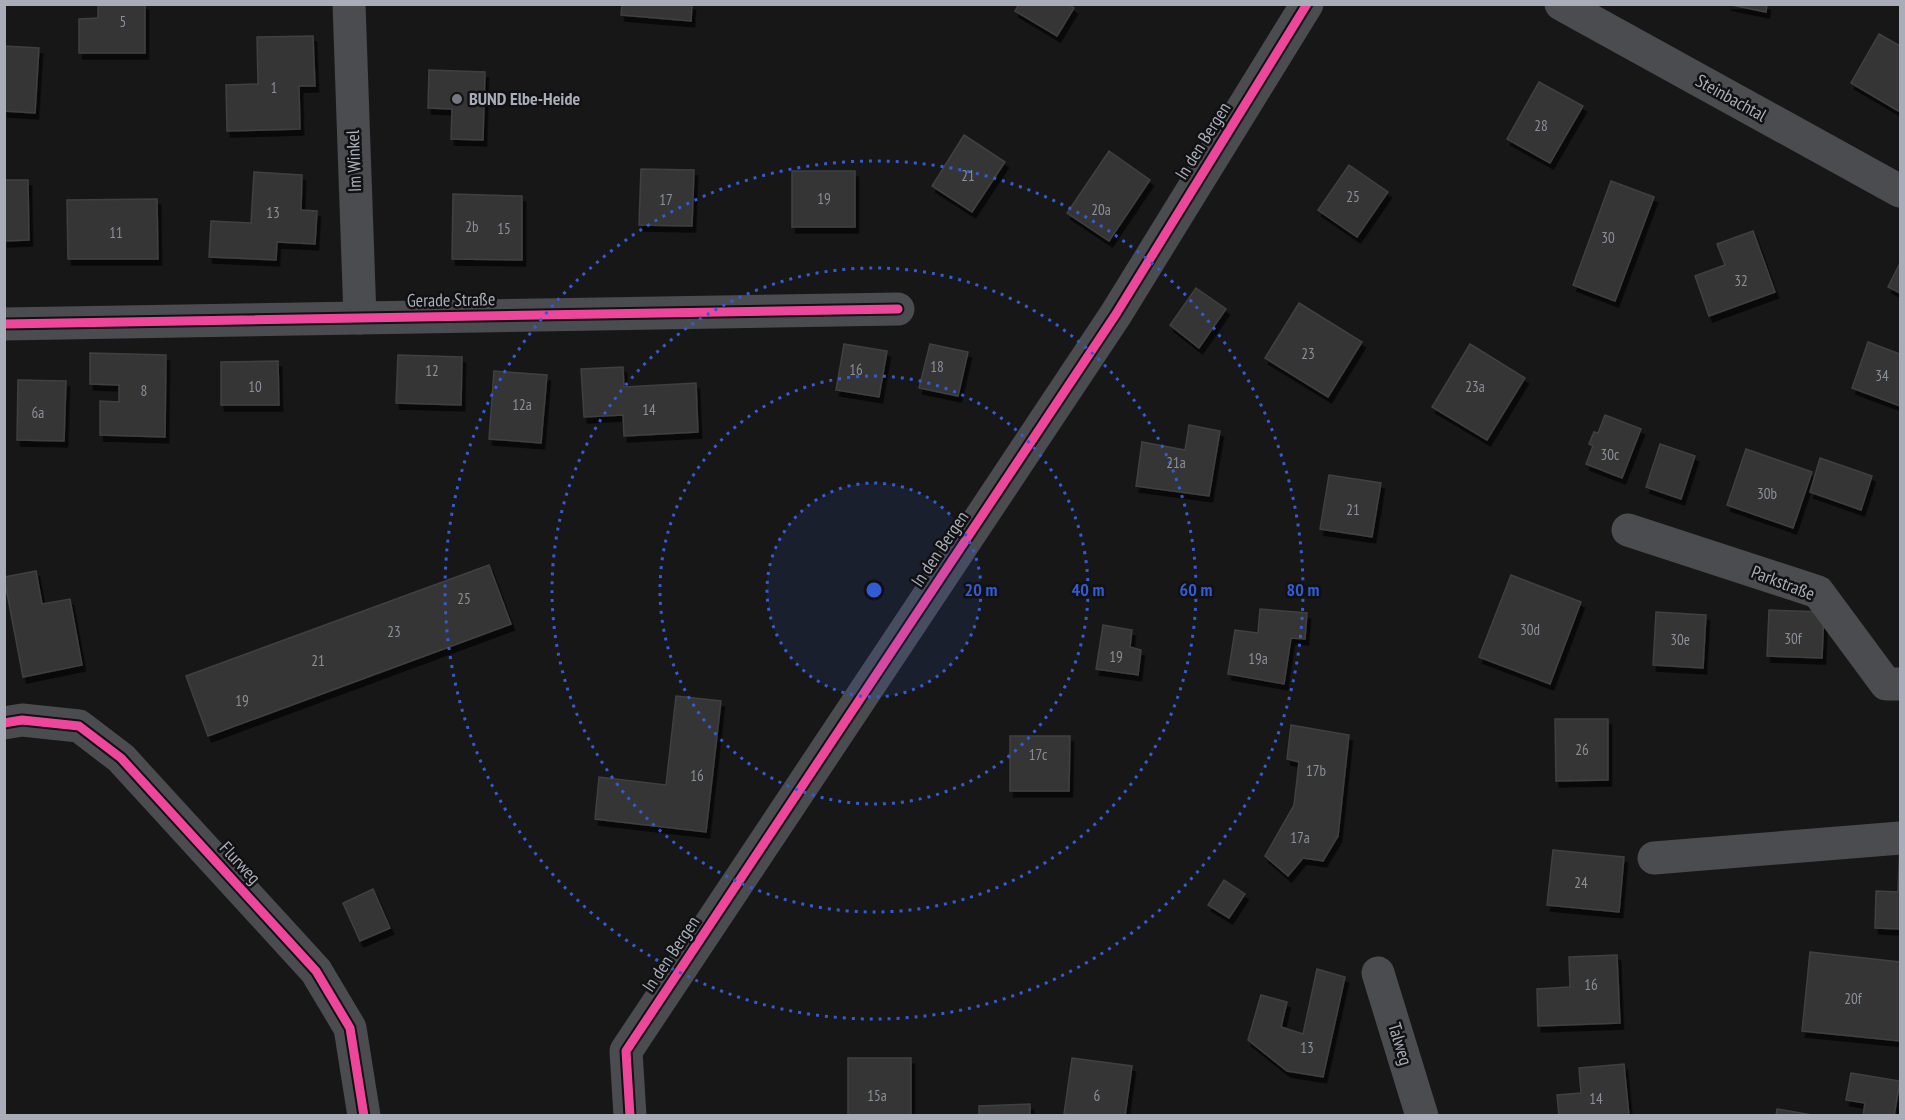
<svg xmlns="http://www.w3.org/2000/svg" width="1905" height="1120" font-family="'PT Sans Narrow',sans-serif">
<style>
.building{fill:#353536;stroke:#3f4043;stroke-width:1.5;filter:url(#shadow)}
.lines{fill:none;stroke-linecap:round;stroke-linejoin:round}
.minor{stroke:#4b4c50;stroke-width:33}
.cycleway-casing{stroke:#111113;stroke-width:13}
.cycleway{stroke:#ed469a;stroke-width:9}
.ring{fill:none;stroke:#325cd3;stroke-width:3;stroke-dasharray:3 6}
.poi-dot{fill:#757880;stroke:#111113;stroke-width:2}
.labels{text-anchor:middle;stroke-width:5;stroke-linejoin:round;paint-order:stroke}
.number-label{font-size:15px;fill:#8b8f98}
.street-label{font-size:18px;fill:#a8adb8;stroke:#111113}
.poi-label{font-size:18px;font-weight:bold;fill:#a8adb8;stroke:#111113;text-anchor:start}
.centre{fill:#325cd3;stroke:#111113;stroke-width:3}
.ring-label{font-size:18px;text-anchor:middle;font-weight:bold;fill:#325cd3;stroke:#111113;stroke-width:5;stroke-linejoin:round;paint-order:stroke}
</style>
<defs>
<filter id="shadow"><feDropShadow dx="3.5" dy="6" stdDeviation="0" flood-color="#0009"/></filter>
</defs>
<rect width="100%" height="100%" fill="#171717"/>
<!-- building -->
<g class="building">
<path d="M 98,4 L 145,4 L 145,53 L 79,53 L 79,19 L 98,18 Z"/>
<path d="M 622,4 L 692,4 L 691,21 L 621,15 Z"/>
<path d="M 1019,4 L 1068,4 L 1074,8 L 1057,36 L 1015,11 Z"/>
<path d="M 1727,4 L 1767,4 L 1766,12 Z"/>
<path d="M 1879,34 L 1900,46 L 1900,112 L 1851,83 Z"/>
<path d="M 313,36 L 315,86 L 299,86 L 300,129 L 227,131 L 226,85 L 258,84 L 257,37 Z"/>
<path d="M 4,46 L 39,48 L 35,113 L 4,111 Z"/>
<path d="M 429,70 L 485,72 L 483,140 L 451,139 L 452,109 L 428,108 Z"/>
<path d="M 1539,82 L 1583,106 L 1550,163 L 1507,139 Z"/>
<path d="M 964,135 L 1005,162 L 972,212 L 932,186 Z"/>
<path d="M 1109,151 L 1150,180 L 1109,241 L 1067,213 Z"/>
<path d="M 1349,165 L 1388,192 L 1357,237 L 1318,210 Z"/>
<path d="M 641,169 L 694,170 L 692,226 L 639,225 Z"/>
<rect x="792" y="171" width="63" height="56"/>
<path d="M 254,172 L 302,175 L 301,210 L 317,211 L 315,244 L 277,242 L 276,260 L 209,257 L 211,221 L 251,223 Z"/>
<path d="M 4,180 L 28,180 L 29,240 L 4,241 Z"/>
<path d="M 1611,181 L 1654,197 L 1615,301 L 1573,285 Z"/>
<path d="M 453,194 L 522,196 L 522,260 L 452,259 Z"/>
<path d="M 157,199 L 158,259 L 68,259 L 67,200 Z"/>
<path d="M 1753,231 L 1775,292 L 1709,316 L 1695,276 L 1725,265 L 1717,244 Z"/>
<path d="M 1900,263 L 1900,293 L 1888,287 Z"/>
<path d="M 1196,288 L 1226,309 L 1199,348 L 1170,325 Z"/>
<path d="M 1299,303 L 1362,342 L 1328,397 L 1265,358 Z"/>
<path d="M 1868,342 L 1900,354 L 1900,406 L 1852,388 Z"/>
<path d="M 844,344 L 887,351 L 879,397 L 836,390 Z"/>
<path d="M 930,344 L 968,352 L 958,396 L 919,388 Z"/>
<path d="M 1470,344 L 1525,378 L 1487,440 L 1432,407 Z"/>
<path d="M 90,353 L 166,355 L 165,437 L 100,435 L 100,401 L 119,402 L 119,385 L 90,384 Z"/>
<path d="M 398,355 L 462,357 L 461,405 L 396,403 Z"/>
<path d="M 278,361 L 279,405 L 221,405 L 221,362 Z"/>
<path d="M 623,367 L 624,387 L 696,383 L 698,432 L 624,436 L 623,415 L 584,417 L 581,369 Z"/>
<path d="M 494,371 L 547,375 L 541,443 L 489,439 Z"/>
<path d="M 18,380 L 66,381 L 64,441 L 17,440 Z"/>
<path d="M 1605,415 L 1641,429 L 1622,478 L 1586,464 L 1593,446 L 1589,444 L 1594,432 L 1598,433 Z"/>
<path d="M 1189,425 L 1220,431 L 1209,496 L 1136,486 L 1142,442 L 1185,450 Z"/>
<path d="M 1660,444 L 1695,456 L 1681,499 L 1646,487 Z"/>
<path d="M 1746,449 L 1812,472 L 1793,528 L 1727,505 Z"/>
<path d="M 1820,458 L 1872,476 L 1861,510 L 1810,492 Z"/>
<path d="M 1329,475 L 1381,483 L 1372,537 L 1320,529 Z"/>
<path d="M 489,565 L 511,624 L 208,736 L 186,676 Z"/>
<path d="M 36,571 L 42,604 L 70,599 L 82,665 L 23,677 L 4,577 Z"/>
<path d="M 1511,575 L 1581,602 L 1550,684 L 1479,657 Z"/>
<path d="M 1260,609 L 1307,613 L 1305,639 L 1291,638 L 1284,684 L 1228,674 L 1235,630 L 1258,633 Z"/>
<path d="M 1769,610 L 1824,612 L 1822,658 L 1767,656 Z"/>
<path d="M 1656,612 L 1706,615 L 1703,668 L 1653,665 Z"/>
<path d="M 1103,625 L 1132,630 L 1130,647 L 1141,650 L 1138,675 L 1096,669 Z"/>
<path d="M 676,696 L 721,701 L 706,832 L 595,819 L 599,777 L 666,785 Z"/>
<path d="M 1555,719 L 1608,719 L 1608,780 L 1556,781 Z"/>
<path d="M 1291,725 L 1349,735 L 1338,836 L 1323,861 L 1303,858 L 1288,876 L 1265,856 L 1294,805 L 1299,762 L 1287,759 Z"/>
<path d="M 1010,736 L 1070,736 L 1069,791 L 1010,791 Z"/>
<path d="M 1900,842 L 1900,929 L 1875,928 L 1876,891 L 1898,892 Z"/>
<path d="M 1553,850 L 1624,857 L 1619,912 L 1547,905 Z"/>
<path d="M 1224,880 L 1245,894 L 1229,918 L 1208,905 Z"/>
<path d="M 373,889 L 390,928 L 360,941 L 343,903 Z"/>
<path d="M 1810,952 L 1900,962 L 1900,1041 L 1802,1031 Z"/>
<path d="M 1617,955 L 1620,1023 L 1538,1026 L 1537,989 L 1570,987 L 1569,957 Z"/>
<path d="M 1317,969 L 1345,977 L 1323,1077 L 1287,1071 L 1248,1040 L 1261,995 L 1287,1002 L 1281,1027 L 1303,1034 Z"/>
<rect x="848" y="1058" width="63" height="58"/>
<path d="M 1072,1058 L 1132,1066 L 1125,1116 L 1064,1114 Z"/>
<path d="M 1624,1064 L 1629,1116 L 1559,1116 L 1557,1095 L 1581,1093 L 1579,1068 Z"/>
<path d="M 1851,1073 L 1900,1081 L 1894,1116 L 1863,1116 L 1865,1103 L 1846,1100 Z"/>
<path d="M 1030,1104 L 1030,1116 L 979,1116 L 979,1106 Z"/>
<path d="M 1777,1109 L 1818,1116 L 1776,1116 Z"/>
</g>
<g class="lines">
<!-- minor -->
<g class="minor">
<path d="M 349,4 L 360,318"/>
<path d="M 1561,4 L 1900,191"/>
<path d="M 4,324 L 898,309"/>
<path d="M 1628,530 L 1818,592 L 1886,684 L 1900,684"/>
<path d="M 4,723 L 22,720 L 79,726 L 121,758 L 316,971 L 350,1028 L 364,1116"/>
<path d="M 1654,858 L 1900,838"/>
<path d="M 1378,973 L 1422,1116"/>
<path d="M 630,1116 L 626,1051 L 1116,314 L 1307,4"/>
</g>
<defs>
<g id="cycleway">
<path d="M 4,324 L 898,309"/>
<path d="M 4,723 L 22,720 L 79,726 L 121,758 L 316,971 L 350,1028 L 364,1116"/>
<path d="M 630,1116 L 626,1051 L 1116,314 L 1307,4"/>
</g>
</defs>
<!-- cycleway casing -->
<use href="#cycleway" class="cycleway-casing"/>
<!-- cycleway -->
<use href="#cycleway" class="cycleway"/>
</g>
<!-- distance rings -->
<circle cx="874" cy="590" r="107" fill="#325cd3" fill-opacity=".12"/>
<g class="ring">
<circle cx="874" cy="590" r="107"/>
<circle cx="874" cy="590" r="214"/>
<circle cx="874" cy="590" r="322"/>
<circle cx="874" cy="590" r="429"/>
</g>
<!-- markers -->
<circle class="poi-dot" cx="457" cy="99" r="6"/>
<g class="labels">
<!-- number labels -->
<g class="number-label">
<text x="123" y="27">5</text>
<text x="274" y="93">1</text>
<text x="1541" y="131">28</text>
<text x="968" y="181">21</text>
<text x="1353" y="202">25</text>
<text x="824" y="204">19</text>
<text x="666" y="205">17</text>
<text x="1101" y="215">20a</text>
<text x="273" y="218">13</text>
<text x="472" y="232">2b</text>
<text x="504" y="234">15</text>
<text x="116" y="238">11</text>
<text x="1608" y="243">30</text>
<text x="1741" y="286">32</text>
<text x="1308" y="359">23</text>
<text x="937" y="372">18</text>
<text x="856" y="375">16</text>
<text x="432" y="376">12</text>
<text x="1882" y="381">34</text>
<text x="255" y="392">10</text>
<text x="1475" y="392">23a</text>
<text x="144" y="396">8</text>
<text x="522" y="410">12a</text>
<text x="649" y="415">14</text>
<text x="38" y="418">6a</text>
<text x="1610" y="460">30c</text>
<text x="1176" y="468">21a</text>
<text x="1767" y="499">30b</text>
<text x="1353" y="515">21</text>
<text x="464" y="604">25</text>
<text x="1530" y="635">30d</text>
<text x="394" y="637">23</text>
<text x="1793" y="644">30f</text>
<text x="1680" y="645">30e</text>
<text x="1116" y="662">19</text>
<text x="1258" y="664">19a</text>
<text x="318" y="666">21</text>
<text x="242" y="706">19</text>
<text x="1582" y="755">26</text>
<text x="1038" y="760">17c</text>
<text x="1316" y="776">17b</text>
<text x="697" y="781">16</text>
<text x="1300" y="843">17a</text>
<text x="1581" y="888">24</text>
<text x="1591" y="990">16</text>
<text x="1853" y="1004">20f</text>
<text x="1307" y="1053">13</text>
<text x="877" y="1101">15a</text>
<text x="1097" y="1101">6</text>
<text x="1596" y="1104">14</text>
</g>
<!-- street labels -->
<g class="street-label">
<text transform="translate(1731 98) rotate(29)" y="6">Steinbachtal</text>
<text transform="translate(1203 141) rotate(-58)" y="6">In den Bergen</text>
<text transform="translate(354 161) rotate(-92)" y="6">Im Winkel</text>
<text transform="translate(451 300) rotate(-1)" y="6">Gerade Straße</text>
<text transform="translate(940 549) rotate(-56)" y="6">In den Bergen</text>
<text transform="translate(1783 583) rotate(21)" y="6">Parkstraße</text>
<text transform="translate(240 863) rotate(47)" y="6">Flurweg</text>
<text transform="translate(671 954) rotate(-56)" y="6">In den Bergen</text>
<text transform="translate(1400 1044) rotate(73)" y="6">Talweg</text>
</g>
<!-- poi labels -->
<g class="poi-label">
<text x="469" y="105">BUND Elbe-Heide</text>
</g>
</g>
<circle cx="874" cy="590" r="9" class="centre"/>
<g class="ring-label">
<text x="981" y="596">20 m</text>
<text x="1088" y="596">40 m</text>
<text x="1196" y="596">60 m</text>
<text x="1303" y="596">80 m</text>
</g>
<!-- border -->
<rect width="1905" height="1120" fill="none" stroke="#a8adb8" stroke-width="12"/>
</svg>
